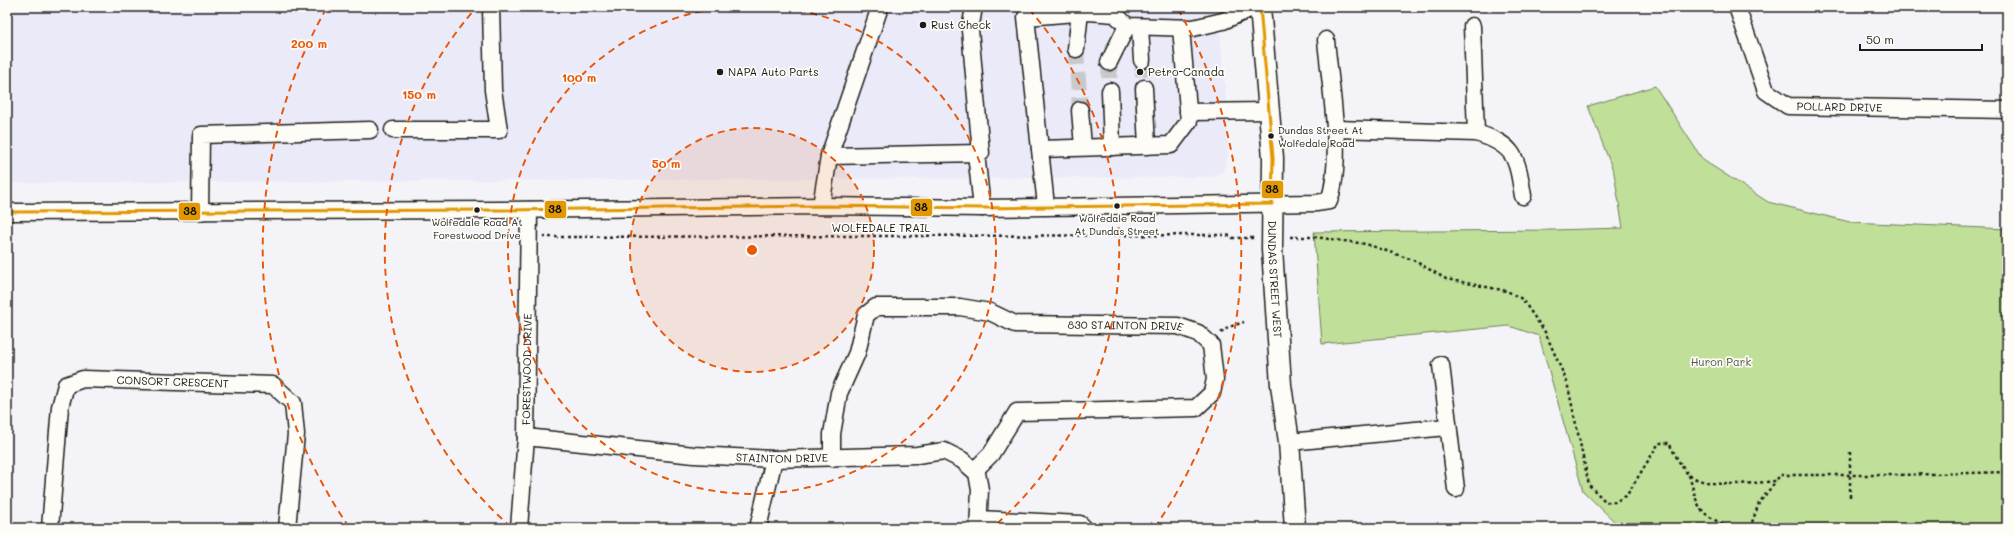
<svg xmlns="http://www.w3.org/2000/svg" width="2014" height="535" font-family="Mali,sans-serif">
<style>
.built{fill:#eaeaf9}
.green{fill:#c0df98;stroke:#6e7e5a}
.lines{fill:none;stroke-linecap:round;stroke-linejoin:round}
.minor-tunnel{stroke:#c9c9cc;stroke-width:16;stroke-dasharray:16 8;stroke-linecap:butt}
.minor-casing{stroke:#1c1c1c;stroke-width:19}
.major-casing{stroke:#1c1c1c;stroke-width:23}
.path{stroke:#1c1c1c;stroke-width:2.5;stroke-dasharray:3 3;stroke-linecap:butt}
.minor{stroke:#fdfcf7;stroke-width:16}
.major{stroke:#fdfcf7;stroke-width:20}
.bus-1-casing{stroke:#fdfcf7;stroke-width:6}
.bus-1{stroke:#e19803;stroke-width:3}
.ring{fill:none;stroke:#e8590c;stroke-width:2;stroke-dasharray:7 5}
.poi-dot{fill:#1c1c1c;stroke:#fdfcf7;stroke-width:1.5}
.labels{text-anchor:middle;stroke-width:3.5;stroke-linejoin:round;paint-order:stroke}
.bus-label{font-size:10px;fill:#1c1c1c;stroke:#fdfcf7}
.poi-label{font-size:11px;fill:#1c1c1c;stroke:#fdfcf7;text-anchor:start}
.street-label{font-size:11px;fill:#1c1c1c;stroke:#fdfcf7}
.park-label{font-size:11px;fill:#4d5641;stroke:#fdfcf7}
.centre{fill:#e8590c;stroke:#fdfcf7;stroke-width:2}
.ring-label{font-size:12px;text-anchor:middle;font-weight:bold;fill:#e8590c;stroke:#fdfcf7;stroke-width:3.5;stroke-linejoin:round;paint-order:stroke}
.line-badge{stroke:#fdfcf7;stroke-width:1.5}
.pale-badge-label{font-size:11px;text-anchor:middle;font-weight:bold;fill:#111}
</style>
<rect width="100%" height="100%" fill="#f4f4f8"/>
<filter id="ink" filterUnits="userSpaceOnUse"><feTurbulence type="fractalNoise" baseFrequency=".025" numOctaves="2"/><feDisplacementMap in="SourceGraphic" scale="8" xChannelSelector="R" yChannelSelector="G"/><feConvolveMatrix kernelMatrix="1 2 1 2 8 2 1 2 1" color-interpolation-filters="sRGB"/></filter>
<g filter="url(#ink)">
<!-- built -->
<path class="built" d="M 7,7 L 1218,7 L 1228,122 L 1228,156 L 1223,171 L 1214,177 L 7,183 Z"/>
<!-- green -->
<path class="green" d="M 1655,86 L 1703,160 L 1768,202 L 1850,222 L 2007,229 L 2007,528 L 1621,528 L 1583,491 L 1539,336 L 1509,326 L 1322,344 L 1314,232 L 1552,230 L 1623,228 L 1614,173 L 1588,106 Z"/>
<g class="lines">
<!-- minor-tunnel -->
<g class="minor-tunnel">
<path d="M 1076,49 L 1080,110"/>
<path d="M 1142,60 L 1144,88"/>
<path d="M 1109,62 L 1110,91"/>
</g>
<defs>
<g id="minor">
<path id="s1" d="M 1737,7 L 1766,91 L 1788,106 L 2007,110"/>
<path d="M 1472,26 L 1476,133"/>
<path d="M 1140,27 L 1142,60"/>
<path d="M 1076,49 L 1080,12"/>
<path d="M 1109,62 L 1127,26"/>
<path d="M 1144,88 L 1147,146"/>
<path d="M 1110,91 L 1112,147"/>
<path d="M 1080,110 L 1083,147"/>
<path d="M 1188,112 L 1269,111"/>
<path d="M 1335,129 L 1476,133 C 1516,145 1517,158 1523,196"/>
<path d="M 393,130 L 499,130 L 493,90 L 491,7"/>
<path d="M 1040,149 L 1171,145 L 1189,121 L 1181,28"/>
<path d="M 976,153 L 982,208"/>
<path d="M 829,156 L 981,153 L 970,30 L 974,7"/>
<path d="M 821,206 L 829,156 L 880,7"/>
<path d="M 1046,206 L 1026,17 L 1089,12 L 1115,14 L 1127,26 L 1193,28 L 1223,21 L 1254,7"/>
<path d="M 7,212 L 501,210 L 821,206 L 982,208 L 1316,203 L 1329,201 C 1344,159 1330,85 1326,40"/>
<path d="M 200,212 L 201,135 L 370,130"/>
<path d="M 1441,365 L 1456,489"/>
<path id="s2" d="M 526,437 L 694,455 L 774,459 L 917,455 L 944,451 L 962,460 L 977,473 L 980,490 L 978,528"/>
<path d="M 1289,442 L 1447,427"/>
<path id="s3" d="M 832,458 L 832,434 L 839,393 L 857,353 L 866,315 L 876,307 L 960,307 L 990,312 L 1015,324 L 1178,326 L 1198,333 L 1211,345 L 1215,379 L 1212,393 L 1196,408 L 1017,412 L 991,454 L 975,470"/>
<path d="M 979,519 L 1080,524 L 1084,528"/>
<path id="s4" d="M 50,528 L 60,407 L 66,385 L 83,379 L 273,385 L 293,403 L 296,434 L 287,528"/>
<path id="s5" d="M 519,528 L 526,437 L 529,210"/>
<path d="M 758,528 L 774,459"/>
</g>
<g id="major">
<path id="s6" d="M 1260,7 L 1273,158 L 1272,249 L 1281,385 L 1289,442 L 1295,528"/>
</g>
</defs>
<!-- minor casing -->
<use href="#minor" class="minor-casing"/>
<!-- major casing -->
<use href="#major" class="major-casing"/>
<!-- path -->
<g class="path">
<path d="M 543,237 L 1224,235 L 1231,236 L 1233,238 L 1255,238"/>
<path d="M 1290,237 L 1315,237 L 1366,244 L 1413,260 L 1446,279 L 1507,291 L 1522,299 L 1545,332 L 1567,382 L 1589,485 L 1606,502 L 1615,502 L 1627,495 L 1659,443 L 1669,443 C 1673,451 1683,470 1689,475 C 1708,489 1753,483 1776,481 L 1780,475 L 1898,475 L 2007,472"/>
<path d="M 1221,333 L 1229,327 L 1244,322"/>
<path d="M 1850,452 L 1850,500"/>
<path d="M 1689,475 C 1699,510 1697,513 1732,528"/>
<path d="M 1750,528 L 1759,503 L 1776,481"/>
</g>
<!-- minor -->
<use href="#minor" class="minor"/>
<!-- major -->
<use href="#major" class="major"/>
<defs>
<path id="bus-1" d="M 7,212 L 501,210 L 821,206 L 982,208 L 1272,204 L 1273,158 L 1260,7"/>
</defs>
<!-- bus-1 casing -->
<use href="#bus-1" class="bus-1-casing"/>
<!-- bus-1 -->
<use href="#bus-1" class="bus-1"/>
</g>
</g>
<!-- distance rings -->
<circle cx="752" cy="250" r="122" fill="#e8590c" fill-opacity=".12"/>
<g class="ring">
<circle cx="752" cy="250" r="122"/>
<path d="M775 7A244 244 0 1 1 729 7"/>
<path d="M511 527A367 367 0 0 1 475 9M1029 9A367 367 0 0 1 993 527"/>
<path d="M349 527A489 489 0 0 1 326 9M1178 9A489 489 0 0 1 1155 527"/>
</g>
<!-- markers -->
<g class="poi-dot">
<circle cx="923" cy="25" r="4"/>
<circle cx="720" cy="72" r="4"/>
<circle cx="1140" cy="72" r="4"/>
<circle cx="1271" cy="136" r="3.5"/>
<circle cx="1117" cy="206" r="3.5"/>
<circle cx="477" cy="210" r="3.5"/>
</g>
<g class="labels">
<!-- bus labels -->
<g class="bus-label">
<text x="1278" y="134" text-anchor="start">Dundas Street At<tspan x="1278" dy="13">Wolfedale Road</tspan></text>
<text x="1117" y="222">Wolfedale Road<tspan x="1117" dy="13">At Dundas Street</tspan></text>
<text x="477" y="226">Wolfedale Road At<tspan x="477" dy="13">Forestwood Drive</tspan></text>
</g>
<!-- poi labels -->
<g class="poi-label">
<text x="931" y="29">Rust Check</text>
<text x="728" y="76">NAPA Auto Parts</text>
<text x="1148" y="76">Petro-Canada</text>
</g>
<!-- street labels -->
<g class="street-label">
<text dy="4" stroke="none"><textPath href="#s1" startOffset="167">POLLARD DRIVE</textPath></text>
<text x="881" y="232">WOLFEDALE TRAIL</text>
<text dy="4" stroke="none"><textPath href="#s6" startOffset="273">DUNDAS STREET WEST</textPath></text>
<text dy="4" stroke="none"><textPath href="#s3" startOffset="414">830 STAINTON DRIVE</textPath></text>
<text dy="4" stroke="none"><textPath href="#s5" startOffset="159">FORESTWOOD DRIVE</textPath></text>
<text dy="4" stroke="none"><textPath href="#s4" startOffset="252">CONSORT CRESCENT</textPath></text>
<text dy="4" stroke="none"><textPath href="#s2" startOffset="257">STAINTON DRIVE</textPath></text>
</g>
<!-- park labels -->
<g class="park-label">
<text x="1721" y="366">Huron Park</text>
</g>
</g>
<circle cx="752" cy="250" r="6" class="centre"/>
<g class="ring-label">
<text x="309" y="48">200 m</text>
<text x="579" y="82">100 m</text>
<text x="419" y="99">150 m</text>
<text x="666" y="168">50 m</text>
</g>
<g class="line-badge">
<rect x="1261" y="180" width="23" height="19" rx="4" fill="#e19803"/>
<rect x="910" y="198" width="23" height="19" rx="4" fill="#e19803"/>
<rect x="544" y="200" width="23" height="19" rx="4" fill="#e19803"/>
<rect x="178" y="202" width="23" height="19" rx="4" fill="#e19803"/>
</g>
<g class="pale-badge-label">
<text x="1272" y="193">38</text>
<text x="921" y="211">38</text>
<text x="555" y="213">38</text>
<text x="190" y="215">38</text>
</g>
<!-- margin -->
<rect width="2014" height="535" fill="none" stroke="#fdfcf7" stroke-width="24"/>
<rect x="12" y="12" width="1990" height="511" fill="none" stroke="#1c1c1c" stroke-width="1.5" filter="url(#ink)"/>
<!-- scale -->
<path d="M1860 44v6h122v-6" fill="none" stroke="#1c1c1c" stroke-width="2"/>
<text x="1866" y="44" font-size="12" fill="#1c1c1c" stroke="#fdfcf7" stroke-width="3" paint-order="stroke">50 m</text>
</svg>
